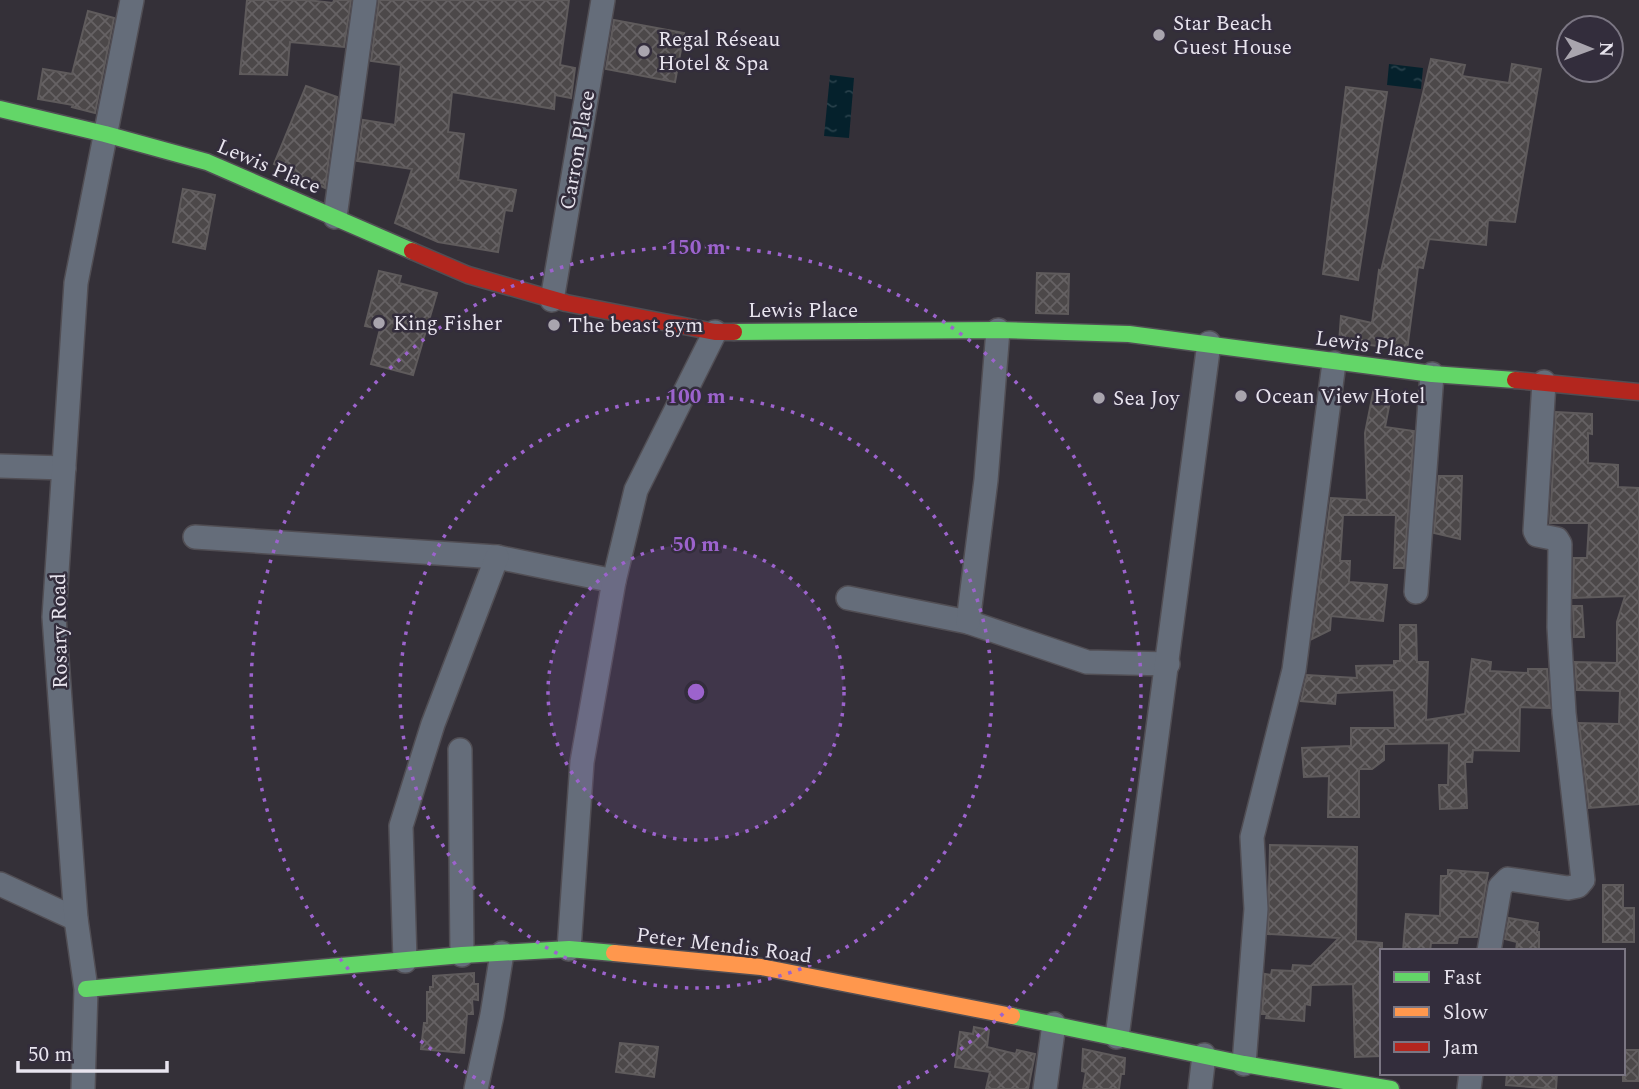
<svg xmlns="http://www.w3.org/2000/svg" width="1639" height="1089" font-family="Spectral,serif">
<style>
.water{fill:url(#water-ripples)}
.building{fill:url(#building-cross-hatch);stroke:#5f5b5c;stroke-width:2}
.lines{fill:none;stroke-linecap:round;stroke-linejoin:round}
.street-casing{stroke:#514e54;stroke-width:26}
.fast-casing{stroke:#514e54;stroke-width:19}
.slow-casing{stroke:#514e54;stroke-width:19}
.jam-casing{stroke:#514e54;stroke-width:19}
.street{stroke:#656d7a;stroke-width:23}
.fast{stroke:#63d668;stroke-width:16}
.slow{stroke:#ff974d;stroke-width:16}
.jam{stroke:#b3261e;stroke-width:16}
.ring{fill:none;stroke:#9c63cd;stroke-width:3.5;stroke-dasharray:3.5 7}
.poi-dot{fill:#a9a5ae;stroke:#332d3c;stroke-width:2.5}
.labels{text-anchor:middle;stroke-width:5;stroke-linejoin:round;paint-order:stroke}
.poi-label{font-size:21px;fill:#e8e4ee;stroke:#332d3c;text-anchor:start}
.street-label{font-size:21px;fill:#e8e4ee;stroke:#332d3c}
.centre{fill:#9c63cd;stroke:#332d3c;stroke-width:3.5}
.ring-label{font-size:21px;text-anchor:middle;font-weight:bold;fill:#9c63cd;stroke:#332d3c;stroke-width:5;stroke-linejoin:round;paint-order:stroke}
</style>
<defs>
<pattern id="water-ripples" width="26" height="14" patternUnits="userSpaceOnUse" patternTransform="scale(1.75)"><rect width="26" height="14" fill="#05212c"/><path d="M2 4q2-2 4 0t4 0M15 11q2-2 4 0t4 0" fill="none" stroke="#29414b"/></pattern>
<pattern id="building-cross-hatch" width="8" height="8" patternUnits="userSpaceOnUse" patternTransform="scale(1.75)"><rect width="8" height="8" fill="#4c4849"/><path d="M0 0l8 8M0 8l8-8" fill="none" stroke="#666264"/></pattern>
</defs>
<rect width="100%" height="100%" fill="#343038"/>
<!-- water -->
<g class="water">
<path d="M 1389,64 L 1423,68 L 1421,89 L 1387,85 Z"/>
<path d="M 830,75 L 854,78 L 849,138 L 824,136 Z"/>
</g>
<!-- building -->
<g class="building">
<path d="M 247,0 L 307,0 L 333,3 L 334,0 L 351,0 L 344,47 L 290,42 L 287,75 L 240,74 Z"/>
<path d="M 379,0 L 569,0 L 560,65 L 575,68 L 571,98 L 555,95 L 554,109 L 452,92 L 448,132 L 464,134 L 458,180 L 516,190 L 512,211 L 505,210 L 498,252 L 438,242 L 395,223 L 412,169 L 357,161 L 363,120 L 395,125 L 401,65 L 371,61 Z"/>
<path d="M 88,11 L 114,18 L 95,113 L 72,107 L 73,105 L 38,99 L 43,69 L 72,74 Z"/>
<path d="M 614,20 L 684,33 L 675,82 L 606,69 Z"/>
<path d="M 1431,59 L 1465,65 L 1462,76 L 1509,83 L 1512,64 L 1541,69 L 1515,222 L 1488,220 L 1486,245 L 1429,239 L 1423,268 L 1418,267 L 1407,350 L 1355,343 L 1354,345 L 1339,343 L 1341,316 L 1372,323 L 1379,270 L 1381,271 Z"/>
<path d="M 306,86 L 337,97 L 325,188 L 274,164 Z"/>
<path d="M 1346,87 L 1387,92 L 1358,280 L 1323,274 Z"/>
<path d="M 183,189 L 215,195 L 205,249 L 173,242 Z"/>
<path d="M 379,271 L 401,276 L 399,283 L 437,293 L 413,375 L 371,364 L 380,329 L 365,326 Z"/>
<path d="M 1037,273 L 1069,274 L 1068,314 L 1036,313 Z"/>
<path d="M 1374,388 L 1392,391 L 1385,427 L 1414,431 L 1404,568 L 1394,568 L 1396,515 L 1343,515 L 1340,561 L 1350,561 L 1349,582 L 1387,585 L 1383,621 L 1331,616 L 1330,630 L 1312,639 L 1331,498 L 1367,500 L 1365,433 Z"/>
<path d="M 1556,412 L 1592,414 L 1592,434 L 1588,433 L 1588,463 L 1618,465 L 1618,487 L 1639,488 L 1639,804 L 1589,808 L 1579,723 L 1619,724 L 1620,691 L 1577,690 L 1575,662 L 1617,663 L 1617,622 L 1625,596 L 1573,598 L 1574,558 L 1587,558 L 1589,523 L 1550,523 Z"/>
<path d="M 1439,476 L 1462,476 L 1460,539 L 1434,533 Z"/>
<path d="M 1573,606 L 1582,606 L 1584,637 L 1574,637 Z"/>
<path d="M 1400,625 L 1416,625 L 1417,662 L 1428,662 L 1426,720 L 1465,714 L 1472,659 L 1491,662 L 1490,671 L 1528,673 L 1528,669 L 1547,669 L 1550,708 L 1520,707 L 1519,751 L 1473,750 L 1472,762 L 1465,762 L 1467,808 L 1440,809 L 1439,785 L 1448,785 L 1449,743 L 1384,744 L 1384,760 L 1372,769 L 1359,769 L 1359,817 L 1328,817 L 1329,776 L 1304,777 L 1302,748 L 1351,746 L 1351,728 L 1395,728 L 1394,690 L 1336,693 L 1335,704 L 1301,701 L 1307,675 L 1357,678 L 1356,666 L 1394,665 L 1394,661 L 1400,661 Z"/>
<path d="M 1270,845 L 1357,847 L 1356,941 L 1382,943 L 1382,977 L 1379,977 L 1381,1056 L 1355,1057 L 1353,984 L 1311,985 L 1310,1005 L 1305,1004 L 1304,1021 L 1266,1018 L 1267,1014 L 1262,1014 L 1265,974 L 1271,975 L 1272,970 L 1292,971 L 1293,965 L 1311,966 L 1339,938 L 1268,934 Z"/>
<path d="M 1448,870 L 1488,873 L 1477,937 L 1458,937 L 1457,943 L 1431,943 L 1430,951 L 1403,951 L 1406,914 L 1440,916 L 1441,876 L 1448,876 Z"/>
<path d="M 1603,885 L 1623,885 L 1623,908 L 1634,908 L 1634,942 L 1603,942 Z"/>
<path d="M 1509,918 L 1538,923 L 1537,932 L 1539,932 L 1539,951 L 1516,951 L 1517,942 L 1505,939 Z"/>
<path d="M 474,973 L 474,984 L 478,984 L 478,1000 L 472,999 L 473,1014 L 467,1014 L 464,1053 L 421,1049 L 424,1023 L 427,1023 L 427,992 L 430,992 L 430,987 L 433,987 L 433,976 Z"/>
<path d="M 974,1027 L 989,1030 L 987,1047 L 1016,1054 L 1017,1050 L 1035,1054 L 1028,1089 L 986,1089 L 990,1072 L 955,1067 L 960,1032 L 973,1034 Z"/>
<path d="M 620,1043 L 658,1047 L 654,1077 L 616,1072 Z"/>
<path d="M 1083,1049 L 1125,1058 L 1124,1074 L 1121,1074 L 1119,1089 L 1083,1089 L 1086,1072 L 1082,1071 Z"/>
<rect x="1623" y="1050" width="16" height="31"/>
<path d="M 1507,1073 L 1557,1073 L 1556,1089 L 1506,1085 Z"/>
</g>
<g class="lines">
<defs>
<g id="street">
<path d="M 335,217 L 365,0"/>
<path d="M 552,300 L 603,0"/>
<path d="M 0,466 L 64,468"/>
<path d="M 195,537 L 497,557 L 614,581"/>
<path d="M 1416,592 L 1432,374"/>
<path d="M 848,598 L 968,622 L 1087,662 L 1168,664"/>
<path d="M 968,622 L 986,480 L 998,330"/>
<path d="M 460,750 L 462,955"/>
<path d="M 0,884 L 76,919"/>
<path d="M 569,949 L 582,762 L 614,581 L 636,490 L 715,332"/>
<path d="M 1489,951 L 1500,887 L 1508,879 L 1568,888 L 1578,886 L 1583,880 L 1564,713 L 1559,627 L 1560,544 L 1557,539 L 1537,535 L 1535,531 L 1544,382"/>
<path d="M 405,961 L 401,826 L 433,724 L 497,557"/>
<path d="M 1117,1037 L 1209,343"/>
<path d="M 1244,1064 L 1256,909 L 1252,837 L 1294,670 L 1334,363"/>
<path d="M 83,1089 L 86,989 L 76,919 L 54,617 L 76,283 L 132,0"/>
<path d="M 476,1089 L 492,1015 L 502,953"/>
<path d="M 1045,1089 L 1054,1024"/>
<path d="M 1200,1089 L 1204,1055"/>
<path d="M 1469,1089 L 1471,1073"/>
</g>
<g id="fast">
<path d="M 0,109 L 105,134 L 207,162 L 412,251"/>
<path d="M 734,332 L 998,330 L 1129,334 L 1432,374 L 1515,380"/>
<path d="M 86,989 L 462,955 L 569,949 L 614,953"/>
<path d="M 1012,1016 L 1244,1064 L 1391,1089"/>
</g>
<path id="slow" d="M 614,953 L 761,967 L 1012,1016"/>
<g id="jam">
<path d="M 412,251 L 468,275 L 566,303 L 715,332 L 734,332"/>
<path d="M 1515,380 L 1639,392"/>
</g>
</defs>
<!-- street casing -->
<use href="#street" class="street-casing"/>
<!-- fast casing -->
<use href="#fast" class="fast-casing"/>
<!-- slow casing -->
<use href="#slow" class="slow-casing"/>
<!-- jam casing -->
<use href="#jam" class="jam-casing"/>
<!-- street -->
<use href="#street" class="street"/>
<!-- fast -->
<use href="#fast" class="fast"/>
<!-- slow -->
<use href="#slow" class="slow"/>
<!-- jam -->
<use href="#jam" class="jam"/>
</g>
<!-- distance rings -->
<circle cx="696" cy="692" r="148" fill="#9c63cd" fill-opacity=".12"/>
<g class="ring">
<circle cx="696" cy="692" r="148"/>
<circle cx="696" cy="692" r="296"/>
<path d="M494 1088A445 445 0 1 1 898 1088"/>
</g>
<!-- markers -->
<g class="poi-dot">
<circle cx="1159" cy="35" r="7"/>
<circle cx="644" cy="51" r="7"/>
<circle cx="379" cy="323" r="7"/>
<circle cx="554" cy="325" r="7"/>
<circle cx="1241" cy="396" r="7"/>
<circle cx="1099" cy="398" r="7"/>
</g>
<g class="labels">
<!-- poi labels -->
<g class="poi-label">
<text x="1173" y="30">Star Beach<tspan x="1173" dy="24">Guest House</tspan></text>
<text x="658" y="46">Regal Réseau<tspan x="658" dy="24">Hotel &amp; Spa</tspan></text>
<text x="393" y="330">King Fisher</text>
<text x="568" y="332">The beast gym</text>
<text x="1255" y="403">Ocean View Hotel</text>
<text x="1113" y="405">Sea Joy</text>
</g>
<!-- street labels -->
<g class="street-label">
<text transform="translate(577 150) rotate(-80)" y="7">Carron Place</text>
<text transform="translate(269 166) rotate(23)" y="7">Lewis Place</text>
<text x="803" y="317">Lewis Place</text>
<text transform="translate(1370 345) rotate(8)" y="7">Lewis Place</text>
<text transform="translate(59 631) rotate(-91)" y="7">Rosary Road</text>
<text transform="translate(724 945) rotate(7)" y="7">Peter Mendis Road</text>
</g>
</g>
<circle cx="696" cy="692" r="10" class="centre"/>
<g class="ring-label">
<text x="696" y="254">150 m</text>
<text x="696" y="403">100 m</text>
<text x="696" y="551">50 m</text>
</g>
<!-- legend -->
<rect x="1380" y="949" width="245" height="126" fill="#332d3c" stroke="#7b7683" stroke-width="2"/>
<rect x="1394" y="972" width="35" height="10" fill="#63d668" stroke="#7b7683" stroke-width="2"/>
<text x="1443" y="984" font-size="21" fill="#e8e4ee">Fast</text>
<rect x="1394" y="1007" width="35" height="10" fill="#ff974d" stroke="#7b7683" stroke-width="2"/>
<text x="1443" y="1019" font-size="21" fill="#e8e4ee">Slow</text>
<rect x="1394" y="1042" width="35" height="10" fill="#b3261e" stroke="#7b7683" stroke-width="2"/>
<text x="1443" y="1054" font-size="21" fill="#e8e4ee">Jam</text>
<!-- north arrow -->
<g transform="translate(1590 49) rotate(91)"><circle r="33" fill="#332d3c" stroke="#7b7683" stroke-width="2"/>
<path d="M0-5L12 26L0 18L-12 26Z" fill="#a9a5ae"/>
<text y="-10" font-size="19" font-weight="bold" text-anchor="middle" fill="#e8e4ee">N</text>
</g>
<!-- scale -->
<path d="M18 1061v10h149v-10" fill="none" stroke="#e8e4ee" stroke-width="3.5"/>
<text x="28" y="1061" font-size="21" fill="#e8e4ee" stroke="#332d3c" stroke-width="5" paint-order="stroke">50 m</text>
</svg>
